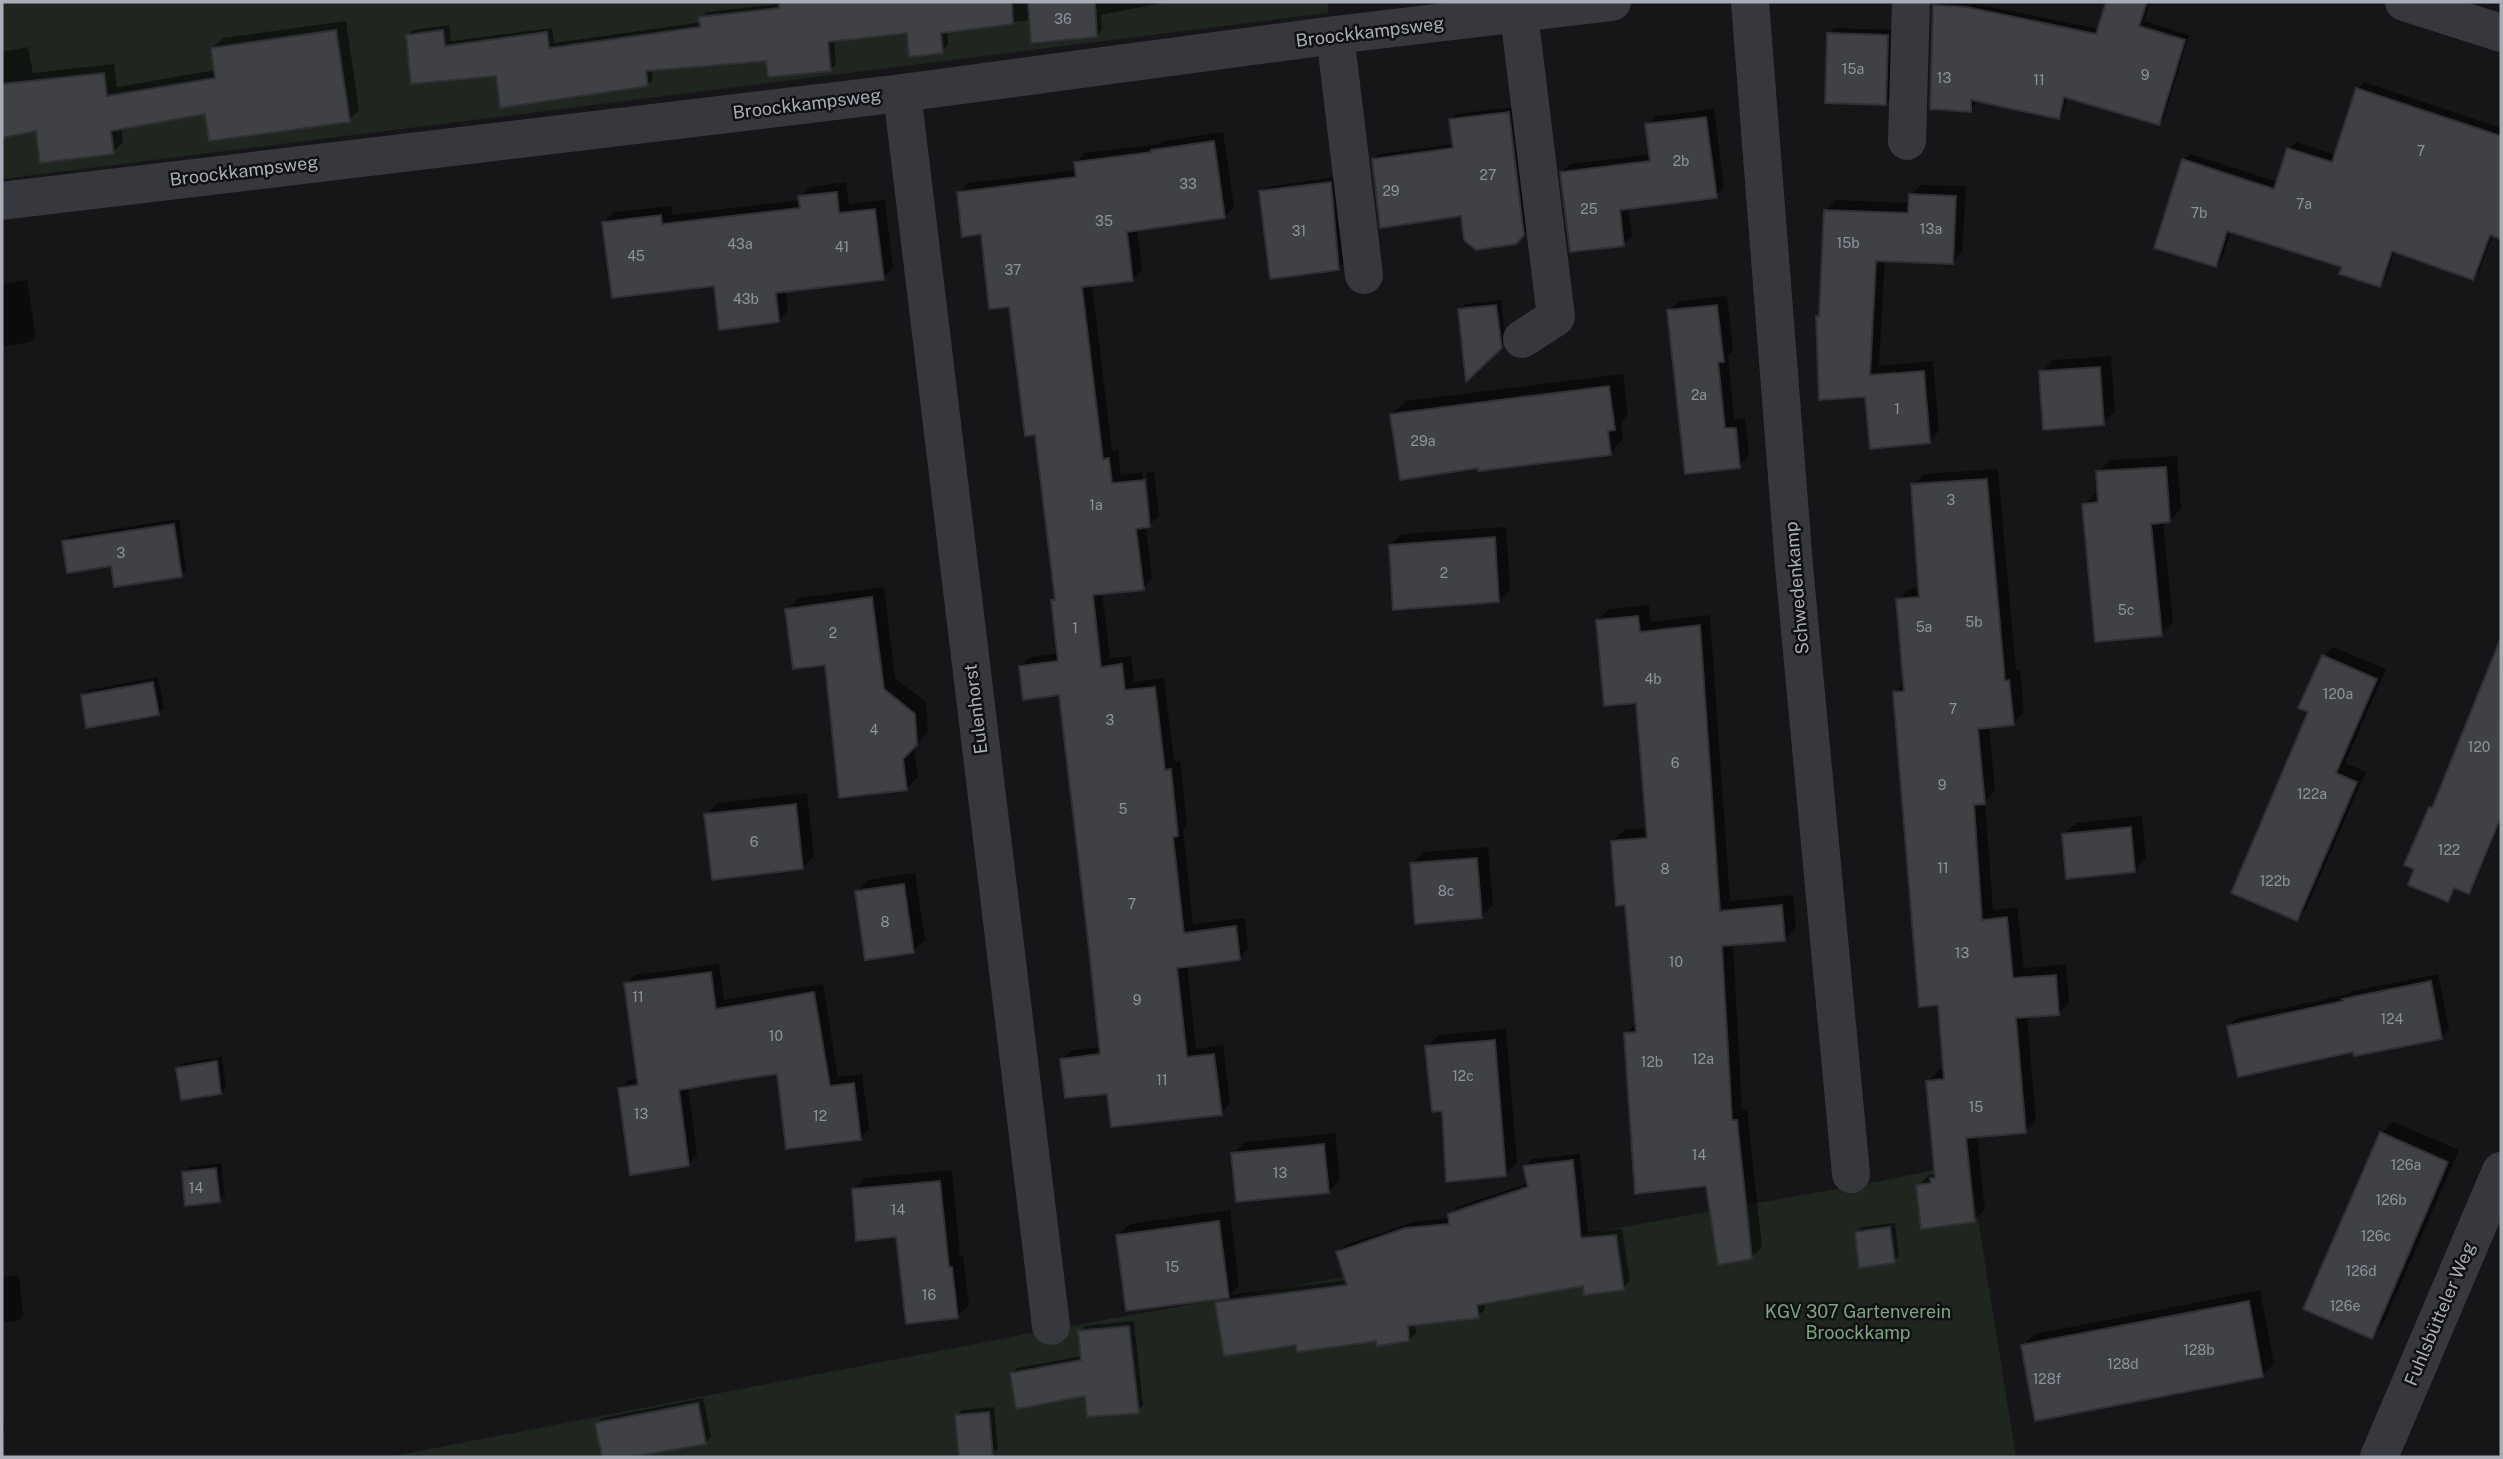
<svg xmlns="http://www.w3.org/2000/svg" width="2503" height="1459" font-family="'Public Sans',sans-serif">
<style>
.green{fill:#1e261f}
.shadow{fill:#0007;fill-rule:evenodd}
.building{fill:#404145;stroke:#303034;stroke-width:2}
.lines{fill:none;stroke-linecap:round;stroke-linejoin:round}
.minor{stroke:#37383d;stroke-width:38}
.labels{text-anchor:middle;stroke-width:5;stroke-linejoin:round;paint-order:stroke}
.number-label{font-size:14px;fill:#8e929b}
.street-label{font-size:18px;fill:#a8adb8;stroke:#111113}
.park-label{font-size:18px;fill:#7fa381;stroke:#111113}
</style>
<rect width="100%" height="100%" fill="#161618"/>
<!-- green -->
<g class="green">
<path d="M 2,2 L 1328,2 L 1328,13 L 2,179 Z"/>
<path d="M 1969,1163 L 2016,1457 L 388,1457 L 1037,1332 L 1881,1181 Z"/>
</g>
<!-- shadow -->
<g class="shadow">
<path d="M 780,2 L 1167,2 L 1101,15 L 1102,29 L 1097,35 L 1031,20 L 947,30 L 948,45 L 942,51 L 908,31 L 834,40 L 836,64 L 830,70 L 768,59 L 652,69 L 653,79 L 648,85 L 497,74 L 408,35 L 414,30 L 449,25 L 451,41 L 552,28 L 554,43 L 702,22 L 701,17 L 707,12 L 781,4 Z"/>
<path d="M 1939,2 L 1973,3 L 2099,29 L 2108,2 L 2150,2 L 2144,21 L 2189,35 L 2164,118 L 2159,123 L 2067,96 L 2064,111 L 2059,117 L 1976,100 L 1975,105 L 1970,110 L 1935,6 Z"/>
<path d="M 346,21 L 359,110 L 349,120 L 206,112 L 121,127 L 123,142 L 113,153 L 37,129 L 2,136 L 2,52 L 28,47 L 33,73 L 114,64 L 117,87 L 216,70 L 212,48 L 223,38 Z"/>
<path d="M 1835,28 L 1893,30 L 1891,98 L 1885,103 L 1829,33 Z"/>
<path d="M 2364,82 L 2501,128 L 2501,237 L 2493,234 L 2479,271 L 2473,278 L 2395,250 L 2386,278 L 2380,285 L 2344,266 L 2231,231 L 2222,259 L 2215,265 L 2184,160 L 2191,154 L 2278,182 L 2289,149 L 2296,142 L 2336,155 L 2358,89 Z"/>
<path d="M 1514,107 L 1529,228 L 1522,237 L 1374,159 L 1379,154 L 1454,144 L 1451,120 L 1456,114 Z"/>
<path d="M 1714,109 L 1724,187 L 1716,196 L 1628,207 L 1632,236 L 1623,244 L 1562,172 L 1571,164 L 1651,154 L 1647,125 L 1656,116 Z"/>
<path d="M 1223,132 L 1234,207 L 1224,217 L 1137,229 L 1142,270 L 1133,279 L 1092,284 L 1112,451 L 1118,450 L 1121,475 L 1142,472 L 1148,520 L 1151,520 L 1146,472 L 1154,471 L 1159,516 L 1149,525 L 1146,526 L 1152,578 L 1143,588 L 1102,592 L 1110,658 L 1131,656 L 1134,682 L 1164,678 L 1174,761 L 1180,761 L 1187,825 L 1183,829 L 1193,924 L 1245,918 L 1248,949 L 1239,958 L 1187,965 L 1196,1049 L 1223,1045 L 1230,1103 L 1221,1113 L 1109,1092 L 1062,1059 L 1072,1050 L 1101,1047 L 1060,693 L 1020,666 L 1030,657 L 1059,653 L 1053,601 L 1057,597 L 1037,433 L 1010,305 L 982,232 L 959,193 L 968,183 L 1077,170 L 1076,162 L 1085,153 L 1160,144 L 1163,141 Z"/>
<path d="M 1336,177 L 1344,263 L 1338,268 L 1261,192 L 1266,187 Z"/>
<path d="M 846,182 L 849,204 L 885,200 L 893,268 L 883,278 L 786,290 L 788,311 L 778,321 L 604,222 L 614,212 L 671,206 L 672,215 L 800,200 L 800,197 L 810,187 Z"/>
<path d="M 1921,185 L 1966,186 L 1962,252 L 1952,262 L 1885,259 L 1879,366 L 1933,361 L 1939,431 L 1929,442 L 1867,395 L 1818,317 L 1821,313 L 1825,211 L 1836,200 L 1910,203 L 1911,195 Z"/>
<path d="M 27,280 L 36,337 L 30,342 L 2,347 L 2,284 Z"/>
<path d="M 1727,296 L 1733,350 L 1728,355 L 1734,419 L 1745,418 L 1749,456 L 1739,466 L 1669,311 L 1679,301 Z"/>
<path d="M 1501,300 L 1506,341 L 1468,379 L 1460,310 L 1465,304 Z"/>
<path d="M 2111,356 L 2115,412 L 2103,423 L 2041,372 L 2053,360 Z"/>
<path d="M 1623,374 L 1628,415 L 1621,422 L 1623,439 L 1610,453 L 1392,414 L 1406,401 Z"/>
<path d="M 2177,456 L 2181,509 L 2169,521 L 2163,521 L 2173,622 L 2161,634 L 2084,505 L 2095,493 L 2099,493 L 2098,472 L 2110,460 Z"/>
<path d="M 1998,469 L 2016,671 L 2020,670 L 2024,712 L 2013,724 L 1989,726 L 1995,791 L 1985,801 L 1993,910 L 2017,907 L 2024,968 L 2066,964 L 2069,1003 L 2058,1014 L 2027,1016 L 2036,1120 L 2025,1131 L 1977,1135 L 1985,1209 L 1974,1220 L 1918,1186 L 1929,1175 L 1936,1174 L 1928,1081 L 1939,1070 L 1945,1069 L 1939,1003 L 1894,693 L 1905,682 L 1898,600 L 1909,589 L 1921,588 L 1913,485 L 1924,474 Z"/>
<path d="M 179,519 L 186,570 L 181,576 L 113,564 L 64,541 L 69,536 Z"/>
<path d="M 1506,527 L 1510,589 L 1499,601 L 1390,545 L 1402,534 Z"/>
<path d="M 884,587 L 895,678 L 926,702 L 928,732 L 914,746 L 918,777 L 906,789 L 827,663 L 787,610 L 799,598 Z"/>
<path d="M 1649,605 L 1651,622 L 1710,615 L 1730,901 L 1793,895 L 1796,928 L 1785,939 L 1733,943 L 1742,1110 L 1747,1109 L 1762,1247 L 1751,1258 L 1707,1184 L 1626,1034 L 1637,1022 L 1626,904 L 1613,841 L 1624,830 L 1648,828 L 1638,701 L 1598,620 L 1609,609 Z"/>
<path d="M 2333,647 L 2386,669 L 2345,763 L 2366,772 L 2306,909 L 2297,919 L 2310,712 L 2323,656 Z"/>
<path d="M 2500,651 L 2501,822 L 2474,886 L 2468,892 L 2457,887 L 2448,900 L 2431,808 L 2435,803 L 2495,657 Z"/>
<path d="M 158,677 L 164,708 L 158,714 L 83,696 L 88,690 Z"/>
<path d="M 807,793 L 814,856 L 803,868 L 706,815 L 718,803 Z"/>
<path d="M 2142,816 L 2146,859 L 2134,871 L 2064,834 L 2076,823 Z"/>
<path d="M 1488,847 L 1493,905 L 1481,916 L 1412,864 L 1423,852 Z"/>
<path d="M 915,873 L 925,940 L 913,951 L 857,892 L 868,880 Z"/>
<path d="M 719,964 L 724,1000 L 823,984 L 838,1077 L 862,1074 L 869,1129 L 860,1138 L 778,1072 L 688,1086 L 697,1155 L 688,1165 L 620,1089 L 629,1080 L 639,1078 L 626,984 L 635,975 Z"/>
<path d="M 2438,974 L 2449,1029 L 2441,1037 L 2354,1050 L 2229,1026 L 2237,1018 L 2349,994 L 2352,991 Z"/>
<path d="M 1506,1029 L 1517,1162 L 1506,1174 L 1427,1046 L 1439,1035 Z"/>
<path d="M 222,1057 L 226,1087 L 221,1093 L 178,1068 L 184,1063 Z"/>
<path d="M 2393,1122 L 2459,1150 L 2383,1325 L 2371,1337 L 2381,1133 Z"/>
<path d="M 1335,1133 L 1340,1180 L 1328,1192 L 1233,1154 L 1245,1142 Z"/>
<path d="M 1580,1154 L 1588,1232 L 1622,1229 L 1630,1281 L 1623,1288 L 1584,1284 L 1484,1302 L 1485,1309 L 1478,1316 L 1415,1323 L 1416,1333 L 1409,1340 L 1298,1343 L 1217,1303 L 1222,1298 L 1118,1235 L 1130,1224 L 1230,1210 L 1239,1285 L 1230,1295 L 1347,1280 L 1338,1252 L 1345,1245 L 1414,1222 L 1450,1218 L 1450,1215 L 1457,1207 L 1529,1183 L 1525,1166 L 1532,1159 ZM 1536,1183 L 1537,1186 L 1455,1214 L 1455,1210 Z"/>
<path d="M 221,1163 L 225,1195 L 219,1200 L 184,1172 L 189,1167 Z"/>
<path d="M 952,1170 L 960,1256 L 963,1256 L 969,1305 L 957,1317 L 898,1235 L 853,1190 L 865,1178 Z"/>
<path d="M 1895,1223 L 1899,1256 L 1894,1262 L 1857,1232 L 1862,1227 Z"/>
<path d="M 19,1275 L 23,1315 L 18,1321 L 2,1322 L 2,1277 Z"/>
<path d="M 2260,1290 L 2274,1364 L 2262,1375 L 2023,1345 L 2035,1334 Z"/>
<path d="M 1134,1321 L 1143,1405 L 1138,1411 L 1012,1373 L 1017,1368 L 1082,1356 L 1080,1332 L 1085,1326 Z"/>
<path d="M 703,1398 L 711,1437 L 705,1443 L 667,1448 L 624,1457 L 604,1457 L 597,1424 L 602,1418 Z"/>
<path d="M 2,1403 L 5,1429 L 2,1432 Z"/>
<path d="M 994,1407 L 998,1449 L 992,1454 L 961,1457 L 957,1416 L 962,1410 Z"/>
</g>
<!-- building -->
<g class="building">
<path d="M 779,2 L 1012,2 L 1013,24 L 941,33 L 943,53 L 909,57 L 907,33 L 828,42 L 831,71 L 768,77 L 766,61 L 646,71 L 648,86 L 500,108 L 496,76 L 411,84 L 406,35 L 443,30 L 445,46 L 547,32 L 549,48 L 700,27 L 699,17 L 779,8 Z"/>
<path d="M 1028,2 L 1095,2 L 1097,37 L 1031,43 Z"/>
<path d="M 2106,2 L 2147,2 L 2139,26 L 2185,40 L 2159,125 L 2064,97 L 2059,119 L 1971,100 L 1971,112 L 1930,109 L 1933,5 L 1967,7 L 2096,34 Z"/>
<path d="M 336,30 L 350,122 L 209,141 L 205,114 L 111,131 L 114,154 L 40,163 L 36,131 L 2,138 L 2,84 L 104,73 L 107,96 L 215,78 L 211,48 Z"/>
<path d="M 1827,33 L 1888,35 L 1886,105 L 1825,103 Z"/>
<path d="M 2356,88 L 2501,136 L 2501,239 L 2490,235 L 2473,280 L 2392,251 L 2380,287 L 2339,274 L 2342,267 L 2227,231 L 2216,267 L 2154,248 L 2182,159 L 2274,189 L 2287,148 L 2332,162 Z"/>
<path d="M 1509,112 L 1524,235 L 1516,244 L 1476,250 L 1464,240 L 1461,216 L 1380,228 L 1372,159 L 1453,148 L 1449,119 Z"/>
<path d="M 1706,117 L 1717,198 L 1620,210 L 1624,246 L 1570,252 L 1560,172 L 1650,161 L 1645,124 Z"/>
<path d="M 1214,141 L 1225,218 L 1127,232 L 1133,281 L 1082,287 L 1103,459 L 1109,458 L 1112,483 L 1145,480 L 1150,527 L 1136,529 L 1144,590 L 1093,595 L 1101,667 L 1122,664 L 1125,690 L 1155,687 L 1165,770 L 1171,769 L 1178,836 L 1173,837 L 1184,933 L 1236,926 L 1240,960 L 1177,968 L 1187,1057 L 1214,1054 L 1222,1115 L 1111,1127 L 1107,1094 L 1065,1098 L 1060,1059 L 1100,1054 L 1088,940 L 1059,695 L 1023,700 L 1019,666 L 1058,661 L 1051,600 L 1055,600 L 1035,435 L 1025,436 L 1009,307 L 989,309 L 981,234 L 962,237 L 957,192 L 1076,177 L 1074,162 L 1152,152 L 1151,150 Z"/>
<path d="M 1331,182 L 1339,270 L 1270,279 L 1259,191 Z"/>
<path d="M 837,192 L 839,213 L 875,209 L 884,280 L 776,293 L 779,322 L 719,330 L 714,286 L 612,298 L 602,222 L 661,215 L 662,224 L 800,208 L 798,196 Z"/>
<path d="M 1909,194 L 1956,196 L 1953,264 L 1876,261 L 1870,375 L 1924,371 L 1930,443 L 1870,449 L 1865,397 L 1819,400 L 1816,316 L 1819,316 L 1824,210 L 1908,213 Z"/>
<path d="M 1496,305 L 1502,348 L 1466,382 L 1458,309 Z"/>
<path d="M 1717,305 L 1724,362 L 1718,362 L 1725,428 L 1736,428 L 1740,468 L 1685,474 L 1667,310 Z"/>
<path d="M 2100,367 L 2104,425 L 2043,430 L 2039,371 Z"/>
<path d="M 1609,386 L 1615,430 L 1608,431 L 1611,455 L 1478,471 L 1478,468 L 1400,480 L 1390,414 Z"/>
<path d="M 2166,467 L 2170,522 L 2151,524 L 2162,636 L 2095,642 L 2082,504 L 2098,502 L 2096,471 Z"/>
<path d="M 1987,479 L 2005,681 L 2009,680 L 2014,725 L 1978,729 L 1985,804 L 1974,805 L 1982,920 L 2007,917 L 2013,978 L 2056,975 L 2059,1015 L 2016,1018 L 2026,1133 L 1966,1138 L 1975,1222 L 1921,1229 L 1916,1185 L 1931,1183 L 1930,1178 L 1935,1178 L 1926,1081 L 1944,1079 L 1938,1005 L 1919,1007 L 1893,692 L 1904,691 L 1896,599 L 1919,597 L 1911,484 Z"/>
<path d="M 174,524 L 182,577 L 114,587 L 111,566 L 67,573 L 62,541 Z"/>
<path d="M 1495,537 L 1499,602 L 1393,610 L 1389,545 Z"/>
<path d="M 872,597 L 884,689 L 915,714 L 917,745 L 903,759 L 907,790 L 839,798 L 825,665 L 793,669 L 785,609 Z"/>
<path d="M 1638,616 L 1640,632 L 1700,625 L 1720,911 L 1782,905 L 1785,941 L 1722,946 L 1732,1120 L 1737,1120 L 1752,1259 L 1718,1265 L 1706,1186 L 1635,1194 L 1624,1033 L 1636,1032 L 1625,905 L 1616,906 L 1611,841 L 1647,838 L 1636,703 L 1604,706 L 1596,620 Z"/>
<path d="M 2500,640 L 2501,817 L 2469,894 L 2454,888 L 2448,902 L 2408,885 L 2414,869 L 2404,865 L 2429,807 L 2432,808 Z"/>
<path d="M 2322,655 L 2377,679 L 2336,773 L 2357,782 L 2297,921 L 2231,893 L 2308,712 L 2298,708 Z"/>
<path d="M 153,682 L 159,715 L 86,728 L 81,695 Z"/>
<path d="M 796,804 L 803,869 L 712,880 L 704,814 Z"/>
<path d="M 2131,827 L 2135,872 L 2066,879 L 2062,834 Z"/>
<path d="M 1477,858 L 1482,918 L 1415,924 L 1410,863 Z"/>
<path d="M 904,884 L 914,953 L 865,960 L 855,891 Z"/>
<path d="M 711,972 L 716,1009 L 814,992 L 830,1086 L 854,1083 L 861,1140 L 786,1149 L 777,1074 L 735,1080 L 679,1090 L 689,1166 L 630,1175 L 618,1088 L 638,1085 L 624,983 Z"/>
<path d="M 2431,981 L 2442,1039 L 2354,1056 L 2353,1052 L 2238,1077 L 2227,1026 L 2343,1001 L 2342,999 Z"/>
<path d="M 1495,1040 L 1506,1176 L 1446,1182 L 1442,1111 L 1432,1112 L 1425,1046 Z"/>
<path d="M 217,1061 L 221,1094 L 181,1100 L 176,1068 Z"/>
<path d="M 2380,1132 L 2448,1162 L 2372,1339 L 2303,1309 Z"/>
<path d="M 1324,1144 L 1329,1193 L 1236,1202 L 1231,1153 Z"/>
<path d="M 1573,1160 L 1581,1238 L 1616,1235 L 1624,1290 L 1584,1295 L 1583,1286 L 1477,1305 L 1479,1318 L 1408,1326 L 1409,1341 L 1377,1346 L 1376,1341 L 1297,1352 L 1296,1345 L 1224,1356 L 1215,1302 L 1347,1285 L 1336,1252 L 1405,1228 L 1449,1224 L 1448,1214 L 1528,1187 L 1523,1166 Z"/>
<path d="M 216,1168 L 220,1202 L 185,1206 L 182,1172 Z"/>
<path d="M 940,1181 L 949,1267 L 952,1267 L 958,1318 L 906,1324 L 896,1237 L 856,1241 L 852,1189 Z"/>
<path d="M 1219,1221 L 1229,1298 L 1126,1311 L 1116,1235 Z"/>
<path d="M 1890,1227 L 1895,1263 L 1859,1268 L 1855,1232 Z"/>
<path d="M 2249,1301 L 2263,1377 L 2035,1421 L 2021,1345 Z"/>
<path d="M 1129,1326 L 1139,1413 L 1087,1417 L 1085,1396 L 1016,1409 L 1010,1373 L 1081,1360 L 1078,1331 Z"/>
<path d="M 698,1403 L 706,1444 L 632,1457 L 602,1457 L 595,1423 Z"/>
<path d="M 989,1412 L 993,1457 L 959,1457 L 955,1415 Z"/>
</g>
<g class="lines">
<!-- minor -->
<g class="minor">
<path d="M 1750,2 L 1794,566 L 1851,1174"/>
<path d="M 2404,2 L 2501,33"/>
<path d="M 1519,14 L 1556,317 L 1522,339"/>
<path d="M 1335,35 L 1364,275"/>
<path d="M 902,93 L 1051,1326"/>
<path d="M 1907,141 L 1911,2"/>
<path d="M 2,201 L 902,93 L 1335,35 L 1612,2"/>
<path d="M 2379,1457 L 2501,1171"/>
</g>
</g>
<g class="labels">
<!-- number labels -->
<g class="number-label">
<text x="1063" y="24">36</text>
<text x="1853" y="74">15a</text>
<text x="2145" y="80">9</text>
<text x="1944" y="83">13</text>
<text x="2039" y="85">11</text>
<text x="2421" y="156">7</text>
<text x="1681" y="166">2b</text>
<text x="1488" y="180">27</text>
<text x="1188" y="189">33</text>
<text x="1391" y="196">29</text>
<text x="2304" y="209">7a</text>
<text x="1589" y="214">25</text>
<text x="2199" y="218">7b</text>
<text x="1104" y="226">35</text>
<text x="1931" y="234">13a</text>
<text x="1299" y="236">31</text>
<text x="1848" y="248">15b</text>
<text x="740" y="249">43a</text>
<text x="842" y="252">41</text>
<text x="636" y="261">45</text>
<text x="1013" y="275">37</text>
<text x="746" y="304">43b</text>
<text x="1699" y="400">2a</text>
<text x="1897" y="414">1</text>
<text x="1423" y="446">29a</text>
<text x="1951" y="505">3</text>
<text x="1096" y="510">1a</text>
<text x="121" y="558">3</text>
<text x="1444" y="578">2</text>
<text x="2126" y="615">5c</text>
<text x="1974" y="627">5b</text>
<text x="1924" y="632">5a</text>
<text x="1075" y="633">1</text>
<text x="833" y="638">2</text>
<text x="1653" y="684">4b</text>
<text x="2338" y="699">120a</text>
<text x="1953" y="714">7</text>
<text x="1110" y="725">3</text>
<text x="874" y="735">4</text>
<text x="2479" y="752">120</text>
<text x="1675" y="768">6</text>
<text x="1942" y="790">9</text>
<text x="2312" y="799">122a</text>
<text x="1123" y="814">5</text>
<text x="754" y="847">6</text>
<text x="2449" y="855">122</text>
<text x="1943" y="873">11</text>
<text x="1665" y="874">8</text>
<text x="2275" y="886">122b</text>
<text x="1446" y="896">8c</text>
<text x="1132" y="909">7</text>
<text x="885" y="927">8</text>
<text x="1962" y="958">13</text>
<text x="1676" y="967">10</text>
<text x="638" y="1002">11</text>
<text x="1137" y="1005">9</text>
<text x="2392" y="1024">124</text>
<text x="776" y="1041">10</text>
<text x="1703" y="1064">12a</text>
<text x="1652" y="1067">12b</text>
<text x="1463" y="1081">12c</text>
<text x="1162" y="1085">11</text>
<text x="1976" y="1112">15</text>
<text x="641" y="1119">13</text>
<text x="820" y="1121">12</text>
<text x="1699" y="1160">14</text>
<text x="2406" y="1170">126a</text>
<text x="1280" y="1178">13</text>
<text x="196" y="1193">14</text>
<text x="2391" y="1205">126b</text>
<text x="898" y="1215">14</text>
<text x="2376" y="1241">126c</text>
<text x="1172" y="1272">15</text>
<text x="2361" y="1276">126d</text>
<text x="929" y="1300">16</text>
<text x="2345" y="1311">126e</text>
<text x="2199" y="1355">128b</text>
<text x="2123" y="1369">128d</text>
<text x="2047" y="1384">128f</text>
</g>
<!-- street labels -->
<g class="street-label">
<text transform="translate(1370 32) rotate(-7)" y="6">Broockkampsweg</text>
<text transform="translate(807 104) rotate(-7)" y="6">Broockkampsweg</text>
<text transform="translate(244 171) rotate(-7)" y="6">Broockkampsweg</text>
<text transform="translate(1797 588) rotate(-95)" y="6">Schwedenkamp</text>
<text transform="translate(976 709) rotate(-97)" y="6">Eulenhorst</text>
<text transform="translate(2440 1314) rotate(-67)" y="6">Fuhlsbütteler Weg</text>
</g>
<!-- park labels -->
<g class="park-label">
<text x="1858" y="1318">KGV 307 Gartenverein<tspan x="1858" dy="21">Broockkamp</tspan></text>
</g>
</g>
<!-- border -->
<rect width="2503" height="1459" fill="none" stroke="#a8adb8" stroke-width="7"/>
</svg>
